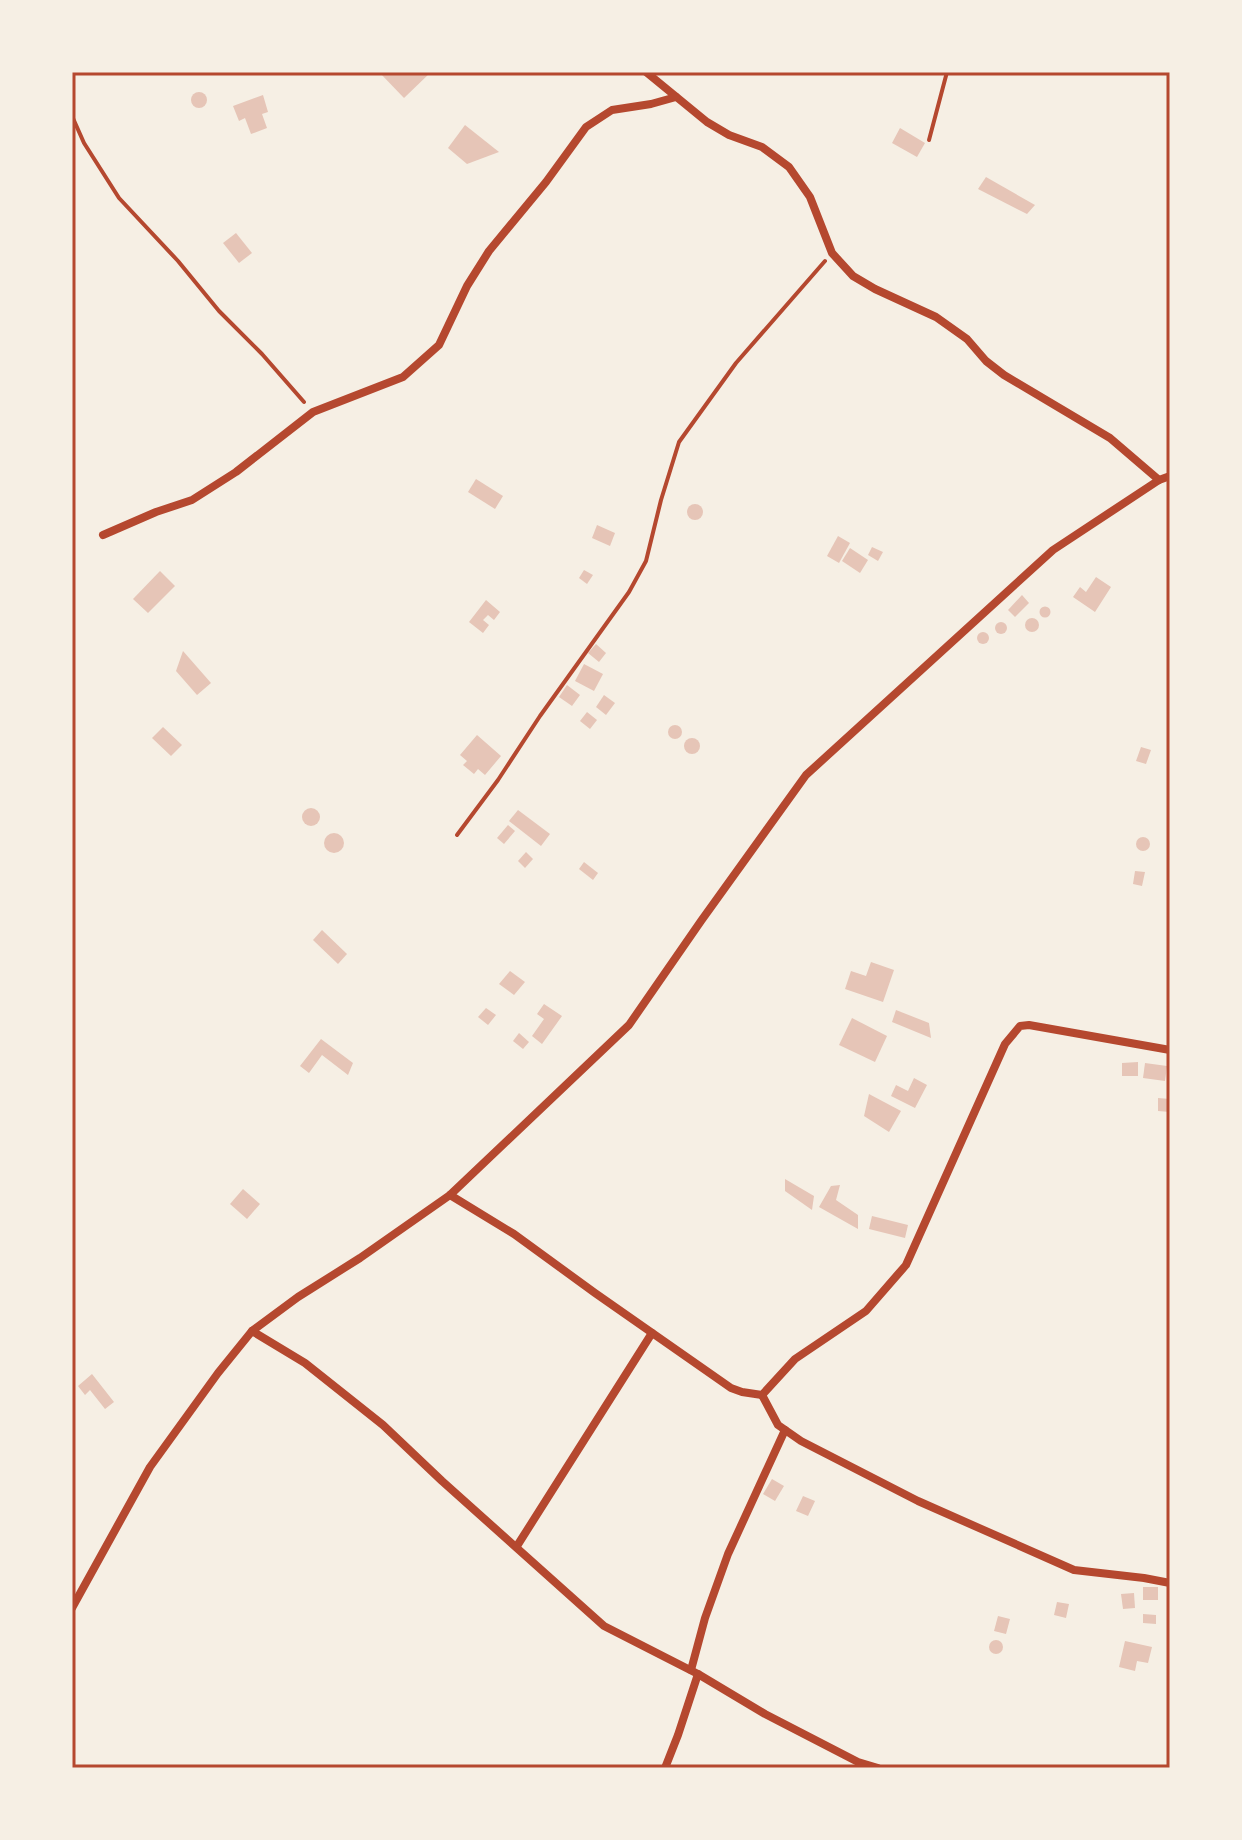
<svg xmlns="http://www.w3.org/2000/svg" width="1242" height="1840" font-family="'Libre Baskerville',serif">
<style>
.building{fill:#e6c5b7}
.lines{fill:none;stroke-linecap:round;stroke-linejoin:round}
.path{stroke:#b5482f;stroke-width:4}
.service{stroke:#b5482f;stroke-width:4}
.minor{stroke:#b5482f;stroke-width:8}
.neatline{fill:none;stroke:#b5482f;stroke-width:3}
</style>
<rect width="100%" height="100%" fill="#f6efe4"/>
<!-- building -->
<g class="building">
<path d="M 379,72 L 431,72 L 404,98 Z"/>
<circle cx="199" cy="100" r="8"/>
<path d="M 263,95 L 268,112 L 262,114 L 267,128 L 251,134 L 245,118 L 239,121 L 233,106 Z"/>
<path d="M 465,125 L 499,152 L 467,164 L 448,148 Z"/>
<path d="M 900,128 L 925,143 L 917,157 L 892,143 Z"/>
<path d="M 986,177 L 1035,205 L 1027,214 L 978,189 Z"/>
<path d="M 236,233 L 252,253 L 239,263 L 223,243 Z"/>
<path d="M 476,479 L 503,496 L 495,509 L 468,492 Z"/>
<circle cx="695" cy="512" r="8"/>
<path d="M 597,525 L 615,533 L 610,546 L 592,538 Z"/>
<path d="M 838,536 L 850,543 L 839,563 L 827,556 Z"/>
<path d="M 872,547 L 883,552 L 878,561 L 868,555 Z"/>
<path d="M 850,548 L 868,560 L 860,573 L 842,561 Z"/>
<path d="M 584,570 L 593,575 L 587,584 L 579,578 Z"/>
<path d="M 160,571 L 175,586 L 148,613 L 133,599 Z"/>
<path d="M 1096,577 L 1111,587 L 1095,612 L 1073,597 L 1080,587 L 1086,592 Z"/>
<path d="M 1022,595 L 1029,603 L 1015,617 L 1008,610 Z"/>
<path d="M 486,600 L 500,612 L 494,620 L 488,615 L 483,620 L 489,625 L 483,633 L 469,622 Z"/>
<circle cx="1045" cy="612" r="5.5"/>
<circle cx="1032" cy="625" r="7"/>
<circle cx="1001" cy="628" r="6"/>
<circle cx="983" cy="638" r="6"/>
<path d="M 596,644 L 606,653 L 599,662 L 588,653 Z"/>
<path d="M 183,651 L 211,683 L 197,695 L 176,671 Z"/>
<path d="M 584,664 L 603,674 L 594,691 L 575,681 Z"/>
<path d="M 567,685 L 580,695 L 572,706 L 559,697 Z"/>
<path d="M 604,695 L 615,703 L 606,715 L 596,707 Z"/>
<path d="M 587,712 L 597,720 L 590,729 L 580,721 Z"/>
<circle cx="675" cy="732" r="7"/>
<path d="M 163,727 L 182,745 L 171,756 L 152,738 Z"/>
<path d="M 477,735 L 501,756 L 485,775 L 478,769 L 474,774 L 463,765 L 467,761 L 460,755 Z"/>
<circle cx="692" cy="746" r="8"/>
<path d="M 1141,747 L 1151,750 L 1146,764 L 1136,761 Z"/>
<circle cx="311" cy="817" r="9"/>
<path d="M 518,810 L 550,834 L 541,846 L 509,821 Z"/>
<path d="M 508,825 L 515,831 L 504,844 L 497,838 Z"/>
<circle cx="334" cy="843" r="10"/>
<circle cx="1143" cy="844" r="7"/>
<path d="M 526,852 L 533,859 L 525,868 L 518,861 Z"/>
<path d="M 584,862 L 598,873 L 593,880 L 579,869 Z"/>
<path d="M 1135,871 L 1145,872 L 1142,886 L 1133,884 Z"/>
<path d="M 322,930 L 347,954 L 338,964 L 313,940 Z"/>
<path d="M 871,962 L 894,970 L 883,1002 L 845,989 L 851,971 L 866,976 Z"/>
<path d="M 510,971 L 525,982 L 514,995 L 499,984 Z"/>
<path d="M 544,1004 L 562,1016 L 542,1044 L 532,1036 L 544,1019 L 537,1014 Z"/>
<path d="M 486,1008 L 496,1015 L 488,1025 L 478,1017 Z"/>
<path d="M 896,1010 L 929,1023 L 931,1038 L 892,1022 Z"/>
<path d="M 852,1018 L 887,1036 L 875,1062 L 839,1045 Z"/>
<path d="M 519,1033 L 529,1042 L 523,1049 L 513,1041 Z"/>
<path d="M 321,1039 L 353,1063 L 348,1075 L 322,1055 L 309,1073 L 300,1066 Z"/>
<path d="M 1138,1062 L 1138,1076 L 1122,1076 L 1122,1063 Z"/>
<path d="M 1145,1063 L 1167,1066 L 1165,1081 L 1143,1078 Z"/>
<path d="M 914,1078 L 927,1085 L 915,1108 L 891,1096 L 896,1085 L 908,1091 Z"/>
<path d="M 869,1094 L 901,1111 L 889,1132 L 864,1116 Z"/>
<path d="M 1158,1098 L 1170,1099 L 1170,1112 L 1158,1111 Z"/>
<path d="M 785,1179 L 814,1196 L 812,1210 L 785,1191 Z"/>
<path d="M 840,1185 L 836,1200 L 858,1215 L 858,1229 L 819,1207 L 831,1186 Z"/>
<path d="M 243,1189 L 260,1204 L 247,1219 L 230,1204 Z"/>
<path d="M 872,1216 L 908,1225 L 905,1238 L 869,1229 Z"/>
<path d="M 92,1374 L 114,1402 L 105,1409 L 90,1390 L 85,1395 L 78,1386 Z"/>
<path d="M 772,1479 L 784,1486 L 775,1501 L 763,1494 Z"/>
<path d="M 803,1496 L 815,1501 L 808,1516 L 796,1511 Z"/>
<rect x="1143" y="1587" width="15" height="13"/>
<path d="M 1134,1593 L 1135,1608 L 1123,1609 L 1121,1594 Z"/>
<path d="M 1057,1602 L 1069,1604 L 1066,1618 L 1054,1615 Z"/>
<path d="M 1143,1614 L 1156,1615 L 1156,1624 L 1143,1623 Z"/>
<path d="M 998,1616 L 1010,1619 L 1006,1634 L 994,1631 Z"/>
<circle cx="996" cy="1647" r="7"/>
<path d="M 1125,1641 L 1152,1647 L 1148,1663 L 1137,1661 L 1135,1671 L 1119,1667 Z"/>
</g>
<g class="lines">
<!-- path -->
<g class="path">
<path d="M 72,116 L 84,143 L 119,198 L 178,261 L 219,311 L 262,354 L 304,402"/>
<path d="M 457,835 L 498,780 L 540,716 L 629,592 L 646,561 L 661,500 L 679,442 L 736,363 L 825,261"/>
</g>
<!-- service -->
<path class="service" d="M 929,140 L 947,72"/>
<!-- minor -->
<g class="minor">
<path d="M 646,72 L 707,122 L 729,135 L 762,147 L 789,167 L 810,197 L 832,253 L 853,276 L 875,289 L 936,317 L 967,339 L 986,361 L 1004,375 L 1110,438 L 1159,480"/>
<path d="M 103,535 L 156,512 L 192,500 L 236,472 L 313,412 L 403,377 L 439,345 L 467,286 L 489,251 L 546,182 L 586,127 L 612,110 L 651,104 L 676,97"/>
<path d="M 450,1195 L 514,1234 L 595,1293 L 731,1388 L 742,1392 L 762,1395 L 795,1359 L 866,1311 L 906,1265 L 1005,1044 L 1020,1026 L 1029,1025 L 1170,1050"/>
<path d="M 252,1331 L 305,1363 L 383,1425 L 442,1481 L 604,1626 L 698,1674 L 765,1714 L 858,1762 L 878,1768"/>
<path d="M 762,1395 L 778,1425 L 801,1441 L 918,1501 L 1074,1570 L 1144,1578 L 1170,1583"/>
<path d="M 517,1546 L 652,1333"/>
<path d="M 72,1608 L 150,1467 L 218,1373 L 252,1331 L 298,1297 L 360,1258 L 450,1195 L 629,1025 L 701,921 L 806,775 L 1053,550 L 1159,480 L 1170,476"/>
<path d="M 691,1670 L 705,1618 L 728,1554 L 785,1430"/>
<path d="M 665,1768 L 678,1735 L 698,1674"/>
</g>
</g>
<!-- border -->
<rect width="1242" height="1840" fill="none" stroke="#f6efe4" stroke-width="148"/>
<rect x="74" y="74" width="1094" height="1692" class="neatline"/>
</svg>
